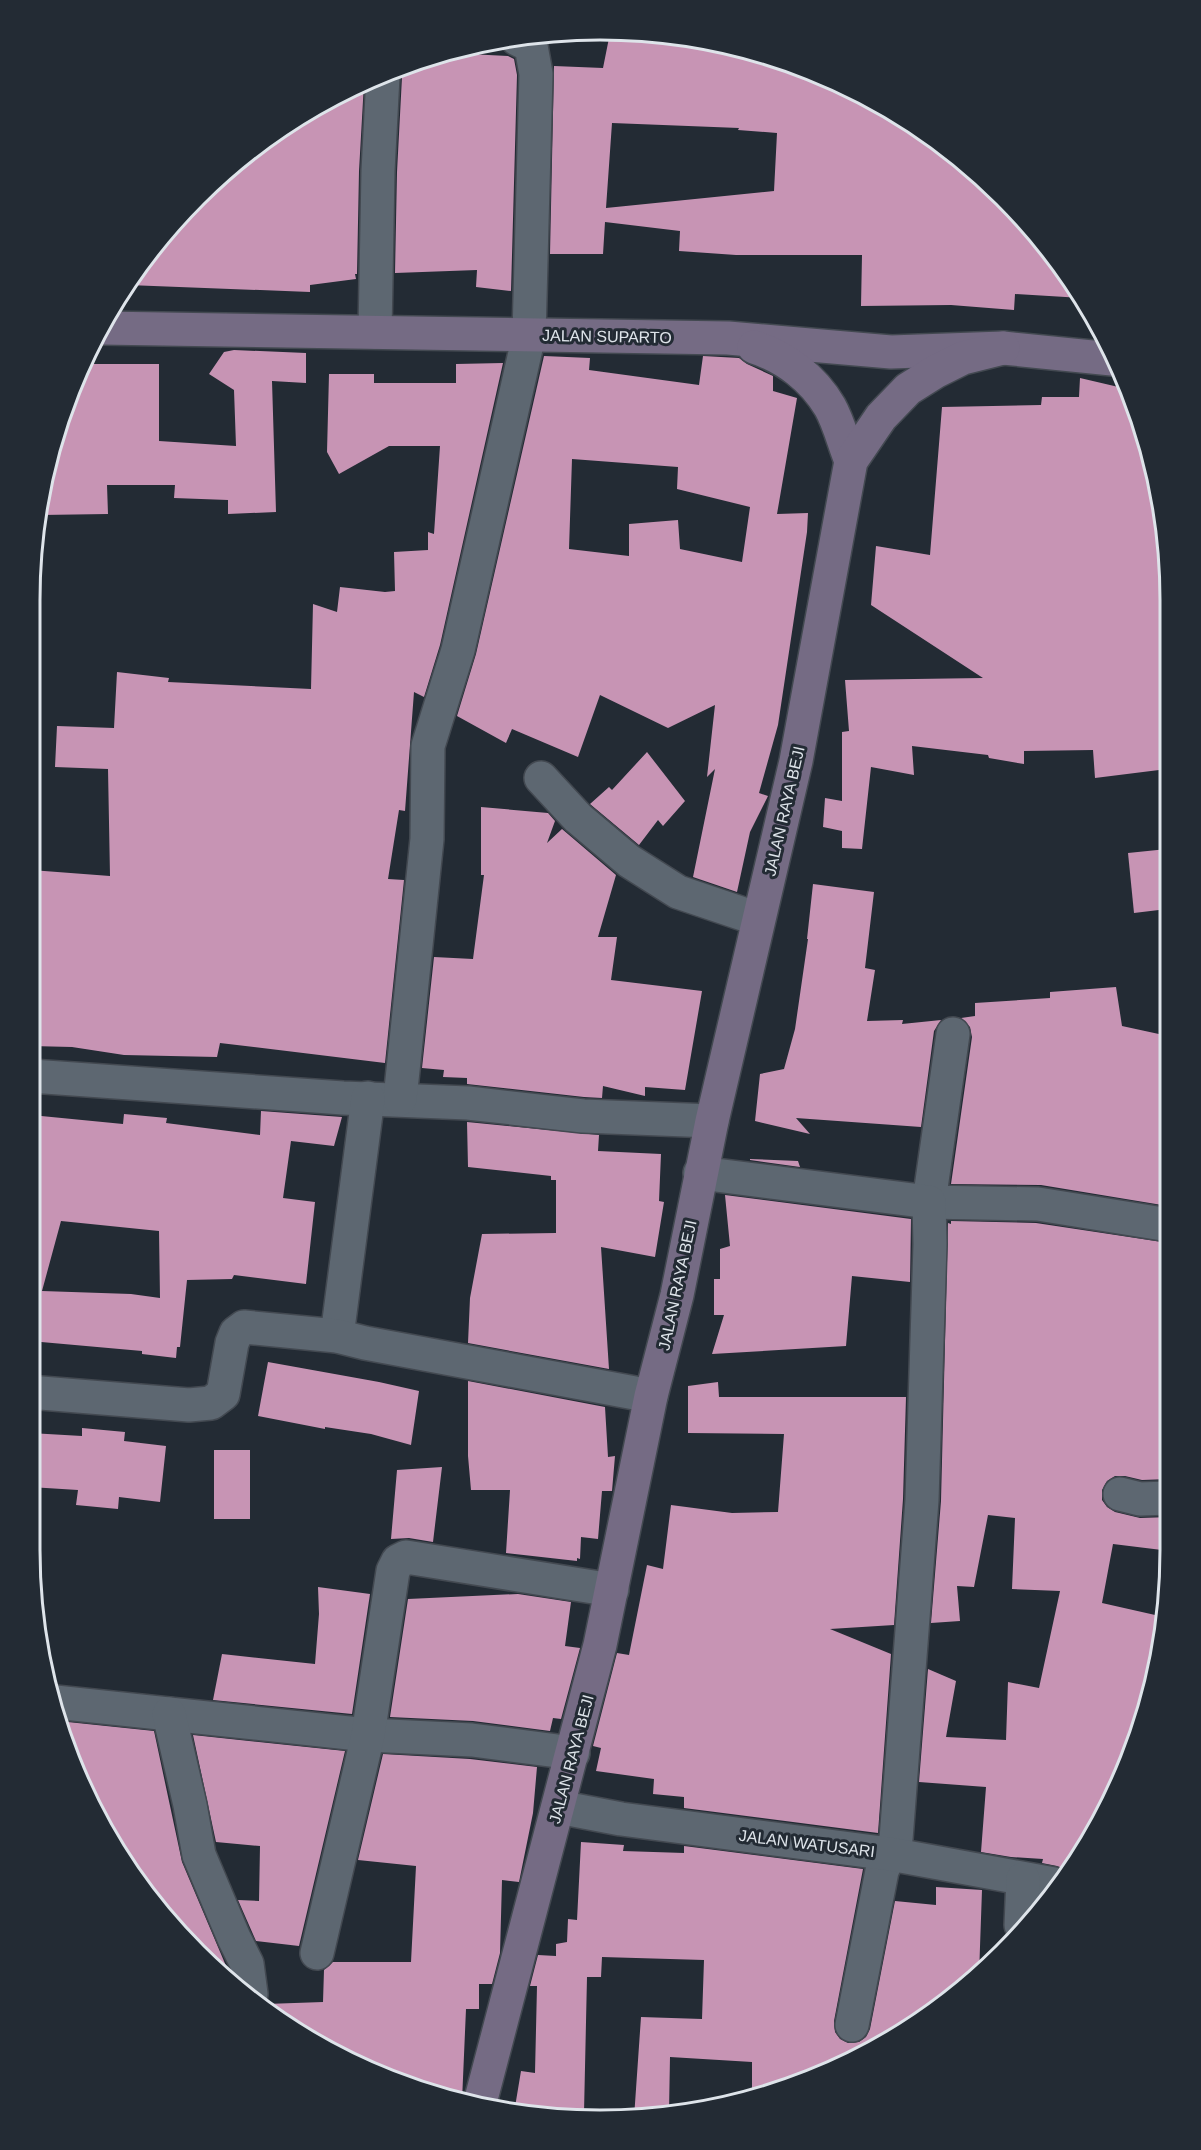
<svg xmlns="http://www.w3.org/2000/svg" width="1201" height="2150" font-family="Helvetica,sans-serif">
<style>
.building{fill:#c794b4;fill-rule:evenodd}
.lines{fill:none;stroke-linecap:round;stroke-linejoin:round}
.street-casing{stroke:#434951;stroke-width:36}
.secondary-casing{stroke:#434951;stroke-width:36}
.street{stroke:#5d6771;stroke-width:33}
.secondary{stroke:#756b84;stroke-width:33}
.labels{text-anchor:middle;stroke-width:6;stroke-linejoin:round;paint-order:stroke}
.street-label{font-size:16px;fill:#dee4ea;stroke:#232b34}
.rim{fill:none;stroke:#dee4ea;stroke-width:3}
</style>
<rect width="100%" height="100%" fill="#232b34"/>
<!-- building -->
<g class="building">
<path d="M 610,33 L 675,35 L 784,60 L 886,107 L 1004,197 L 1075,284 L 1082,298 L 1015,294 L 1014,310 L 951,305 L 861,306 L 862,255 L 736,255 L 679,251 L 680,231 L 605,222 L 603,254 L 550,254 L 554,66 L 603,68 ZM 612,123 L 739,128 L 738,130 L 777,133 L 774,191 L 606,208 Z"/>
<path d="M 468,54 L 508,56 L 514,59 L 517,75 L 511,291 L 476,287 L 477,270 L 395,273 L 397,172 L 402,77 L 400,69 L 437,56 Z"/>
<path d="M 364,83 L 359,171 L 357,274 L 355,274 L 356,279 L 310,285 L 310,292 L 128,285 L 172,224 L 253,148 L 348,89 Z"/>
<path d="M 234,350 L 306,353 L 306,383 L 272,381 L 276,512 L 228,514 L 228,500 L 174,498 L 175,485 L 107,485 L 108,514 L 41,515 L 60,417 L 84,364 L 159,364 L 159,441 L 236,446 L 234,390 L 209,374 L 224,352 Z"/>
<path d="M 544,356 L 590,358 L 589,370 L 699,385 L 703,356 L 739,358 L 747,364 L 773,376 L 773,391 L 797,398 L 777,514 L 808,513 L 807,532 L 778,725 L 759,793 L 768,796 L 750,832 L 737,892 L 693,877 L 715,769 L 707,777 L 715,705 L 668,728 L 600,695 L 578,757 L 512,729 L 506,743 L 457,716 L 476,654 ZM 572,459 L 678,467 L 677,489 L 750,507 L 742,562 L 680,549 L 678,520 L 629,524 L 629,556 L 569,549 Z"/>
<path d="M 503,363 L 440,645 L 424,697 L 414,692 L 405,811 L 399,810 L 388,879 L 404,880 L 385,1063 L 220,1043 L 217,1057 L 124,1055 L 72,1047 L 31,1046 L 31,870 L 110,876 L 108,769 L 55,767 L 57,726 L 114,728 L 117,672 L 169,678 L 168,682 L 311,689 L 313,604 L 337,612 L 340,587 L 385,592 L 395,591 L 394,552 L 428,550 L 428,532 L 434,534 L 440,446 L 389,446 L 339,474 L 327,452 L 329,374 L 374,374 L 374,383 L 456,383 L 456,364 Z"/>
<path d="M 1080,378 L 1127,389 L 1141,417 L 1166,526 L 1167,769 L 1095,778 L 1093,750 L 1024,751 L 1024,764 L 989,758 L 988,755 L 912,746 L 914,775 L 871,767 L 862,849 L 842,848 L 842,831 L 823,827 L 825,798 L 842,801 L 842,732 L 849,731 L 845,680 L 983,678 L 871,605 L 876,546 L 930,555 L 942,407 L 1041,405 L 1042,397 L 1079,397 Z"/>
<path d="M 647,752 L 685,801 L 663,826 L 658,820 L 639,845 L 590,804 L 609,787 L 612,790 Z"/>
<path d="M 481,807 L 548,813 L 555,821 L 547,843 L 562,829 L 616,875 L 598,937 L 617,937 L 611,980 L 702,991 L 685,1090 L 645,1087 L 645,1096 L 603,1086 L 602,1098 L 584,1097 L 467,1084 L 467,1078 L 443,1077 L 444,1070 L 422,1068 L 434,957 L 473,959 L 484,875 L 481,875 Z"/>
<path d="M 1167,849 L 1167,909 L 1134,913 L 1128,853 Z"/>
<path d="M 813,884 L 874,892 L 865,968 L 875,970 L 867,1021 L 903,1020 L 902,1024 L 941,1020 L 934,1031 L 921,1127 L 796,1118 L 810,1134 L 755,1121 L 760,1074 L 784,1069 L 795,1029 L 808,939 L 807,939 Z"/>
<path d="M 1116,987 L 1122,1026 L 1168,1036 L 1168,1206 L 1041,1185 L 951,1184 L 972,1037 L 970,1027 L 961,1018 L 975,1016 L 975,1003 L 1050,998 L 1050,992 Z"/>
<path d="M 261,1111 L 342,1117 L 334,1146 L 291,1141 L 283,1198 L 315,1202 L 306,1284 L 234,1275 L 232,1279 L 187,1280 L 180,1347 L 177,1347 L 176,1358 L 142,1354 L 142,1351 L 30,1341 L 31,1115 L 123,1124 L 124,1114 L 167,1118 L 166,1123 L 260,1135 ZM 61,1221 L 159,1231 L 160,1298 L 131,1294 L 42,1291 Z"/>
<path d="M 467,1122 L 599,1135 L 598,1151 L 661,1154 L 659,1201 L 664,1202 L 655,1257 L 601,1247 L 609,1369 L 468,1343 L 470,1298 L 482,1234 L 556,1233 L 556,1180 L 551,1180 L 551,1176 L 468,1167 Z"/>
<path d="M 750,1159 L 798,1161 L 800,1167 L 750,1160 Z"/>
<path d="M 725,1195 L 911,1219 L 910,1282 L 852,1276 L 846,1346 L 712,1354 L 724,1315 L 714,1315 L 714,1279 L 720,1279 L 720,1249 L 730,1246 Z"/>
<path d="M 951,1221 L 1036,1223 L 1169,1243 L 1169,1479 L 1142,1480 L 1125,1476 L 1115,1476 L 1107,1481 L 1102,1490 L 1102,1500 L 1107,1507 L 1115,1512 L 1140,1518 L 1170,1517 L 1170,1551 L 1113,1544 L 1102,1603 L 1164,1617 L 1141,1733 L 1094,1835 L 1066,1870 L 1057,1866 L 1042,1863 L 1043,1859 L 1011,1857 L 981,1852 L 986,1787 L 919,1782 L 928,1669 L 956,1681 L 946,1737 L 1006,1740 L 1008,1682 L 1039,1688 L 1060,1591 L 1012,1589 L 1015,1518 L 988,1515 L 974,1587 L 957,1586 L 960,1621 L 931,1623 L 941,1501 L 948,1223 L 951,1224 Z"/>
<path d="M 268,1362 L 379,1382 L 419,1391 L 411,1445 L 371,1434 L 325,1427 L 325,1429 L 258,1416 Z"/>
<path d="M 468,1381 L 605,1407 L 608,1457 L 615,1456 L 612,1491 L 602,1491 L 598,1539 L 581,1537 L 580,1559 L 577,1558 L 577,1561 L 506,1553 L 510,1490 L 471,1490 L 468,1456 Z"/>
<path d="M 718,1382 L 719,1397 L 906,1397 L 903,1499 L 894,1625 L 830,1629 L 891,1654 L 878,1833 L 684,1808 L 684,1797 L 653,1794 L 654,1779 L 596,1771 L 601,1748 L 593,1746 L 617,1653 L 629,1655 L 647,1565 L 663,1569 L 671,1505 L 732,1513 L 778,1512 L 784,1434 L 688,1433 L 688,1386 Z"/>
<path d="M 82,1428 L 125,1432 L 124,1441 L 166,1446 L 160,1502 L 119,1497 L 118,1509 L 76,1505 L 78,1490 L 30,1487 L 30,1433 L 82,1436 Z"/>
<rect x="214" y="1450" width="36" height="69"/>
<path d="M 442,1467 L 433,1542 L 409,1538 L 391,1539 L 397,1470 Z"/>
<path d="M 318,1587 L 370,1594 L 352,1714 L 213,1700 L 222,1654 L 315,1664 L 319,1614 Z"/>
<path d="M 518,1594 L 571,1602 L 565,1646 L 580,1648 L 561,1719 L 553,1718 L 550,1731 L 473,1721 L 390,1717 L 408,1599 Z"/>
<path d="M 58,1721 L 154,1731 L 182,1862 L 229,1973 L 148,1896 L 60,1733 Z"/>
<path d="M 193,1735 L 345,1751 L 299,1946 L 256,1941 L 238,1900 L 259,1901 L 260,1846 L 216,1842 Z"/>
<path d="M 383,1754 L 470,1759 L 537,1767 L 533,1813 L 519,1882 L 502,1880 L 500,1953 L 492,1984 L 479,1984 L 479,2009 L 466,2009 L 462,2101 L 453,2100 L 283,2024 L 265,2006 L 266,2004 L 323,2002 L 324,1970 L 333,1962 L 411,1962 L 416,1866 L 358,1860 Z"/>
<path d="M 581,1842 L 624,1845 L 623,1851 L 684,1853 L 684,1846 L 863,1869 L 834,2021 L 835,2032 L 840,2039 L 848,2043 L 859,2042 L 866,2037 L 870,2029 L 895,1901 L 936,1905 L 936,1887 L 982,1890 L 979,1975 L 819,2077 L 752,2092 L 752,2062 L 670,2057 L 669,2111 L 637,2119 L 634,2118 L 641,2017 L 702,2019 L 704,1960 L 602,1957 L 601,1977 L 587,1977 L 584,2113 L 515,2107 L 521,2071 L 535,2073 L 537,1986 L 530,1986 L 538,1955 L 556,1956 L 556,1944 L 567,1942 L 568,1919 L 577,1920 Z"/>
</g>
<g class="lines">
<defs>
<g id="street">
<path d="M 375,332 L 378,171 L 383,76"/>
<path d="M 541,778 L 578,818 L 629,861 L 678,892 L 758,919"/>
<path d="M 953,1034 L 929,1202 L 1038,1204 L 1169,1225"/>
<path d="M 31,1076 L 343,1098 L 468,1103 L 583,1116 L 712,1121"/>
<path d="M 400,1099 L 427,839 L 428,746 L 458,650 L 529,335 L 536,74 L 531,46 L 517,39"/>
<path d="M 700,1173 L 929,1202 L 930,1244 L 922,1500 L 896,1839 L 882,1871 L 852,2025"/>
<path d="M 337,1336 L 368,1098"/>
<path d="M 41,1393 L 189,1405 L 211,1403 L 223,1394 L 232,1343 L 236,1333 L 244,1327 L 337,1336 L 365,1343 L 651,1396"/>
<path d="M 1120,1494 L 1140,1499 L 1169,1498"/>
<path d="M 55,1702 L 368,1735 L 472,1740 L 573,1753"/>
<path d="M 169,1714 L 190,1805 L 199,1855 L 234,1938 L 247,1964 L 251,1994"/>
<path d="M 558,1807 L 621,1819 L 890,1854 L 1054,1884"/>
<path d="M 1021,1925 L 1023,1879"/>
<path d="M 317,1953 L 368,1735 L 393,1571 L 398,1561 L 406,1557 L 612,1590"/>
</g>
<g id="secondary">
<path d="M 101,328 L 728,338 L 891,352 L 1003,348 L 1112,359"/>
<path d="M 754,347 C 785,357 813,378 830,407 C 839,423 844,444 851,461"/>
<path d="M 480,2103 L 600,1645 L 651,1396 L 677,1295 L 712,1121 L 796,761 L 851,461 L 881,417 L 908,389 L 935,372 L 963,358 L 1003,348"/>
</g>
</defs>
<!-- street casing -->
<use href="#street" class="street-casing"/>
<!-- secondary casing -->
<use href="#secondary" class="secondary-casing"/>
<!-- street -->
<use href="#street" class="street"/>
<!-- secondary -->
<use href="#secondary" class="secondary"/>
</g>
<g class="labels">
<!-- street labels -->
<g class="street-label">
<text transform="translate(607 336) rotate(1)" y="6">JALAN SUPARTO</text>
<text transform="translate(784 811) rotate(-77)" y="6">JALAN RAYA BEJI</text>
<text transform="translate(677 1285) rotate(-78)" y="6">JALAN RAYA BEJI</text>
<text transform="translate(571 1759) rotate(-75)" y="6">JALAN RAYA BEJI</text>
<text transform="translate(807 1843) rotate(7)" y="6">JALAN WATUSARI</text>
</g>
</g>
<!-- crop -->
<path d="M0 0H1201V2150H0ZM600 40H600A560 560 0 0 1 1160 600V1550A560 560 0 0 1 600 2110H600A560 560 0 0 1 40 1550V600A560 560 0 0 1 600 40Z" fill="#232b34" fill-rule="evenodd"/>
<path class="rim" d="M600 40H600A560 560 0 0 1 1160 600V1550A560 560 0 0 1 600 2110H600A560 560 0 0 1 40 1550V600A560 560 0 0 1 600 40Z"/>
</svg>
